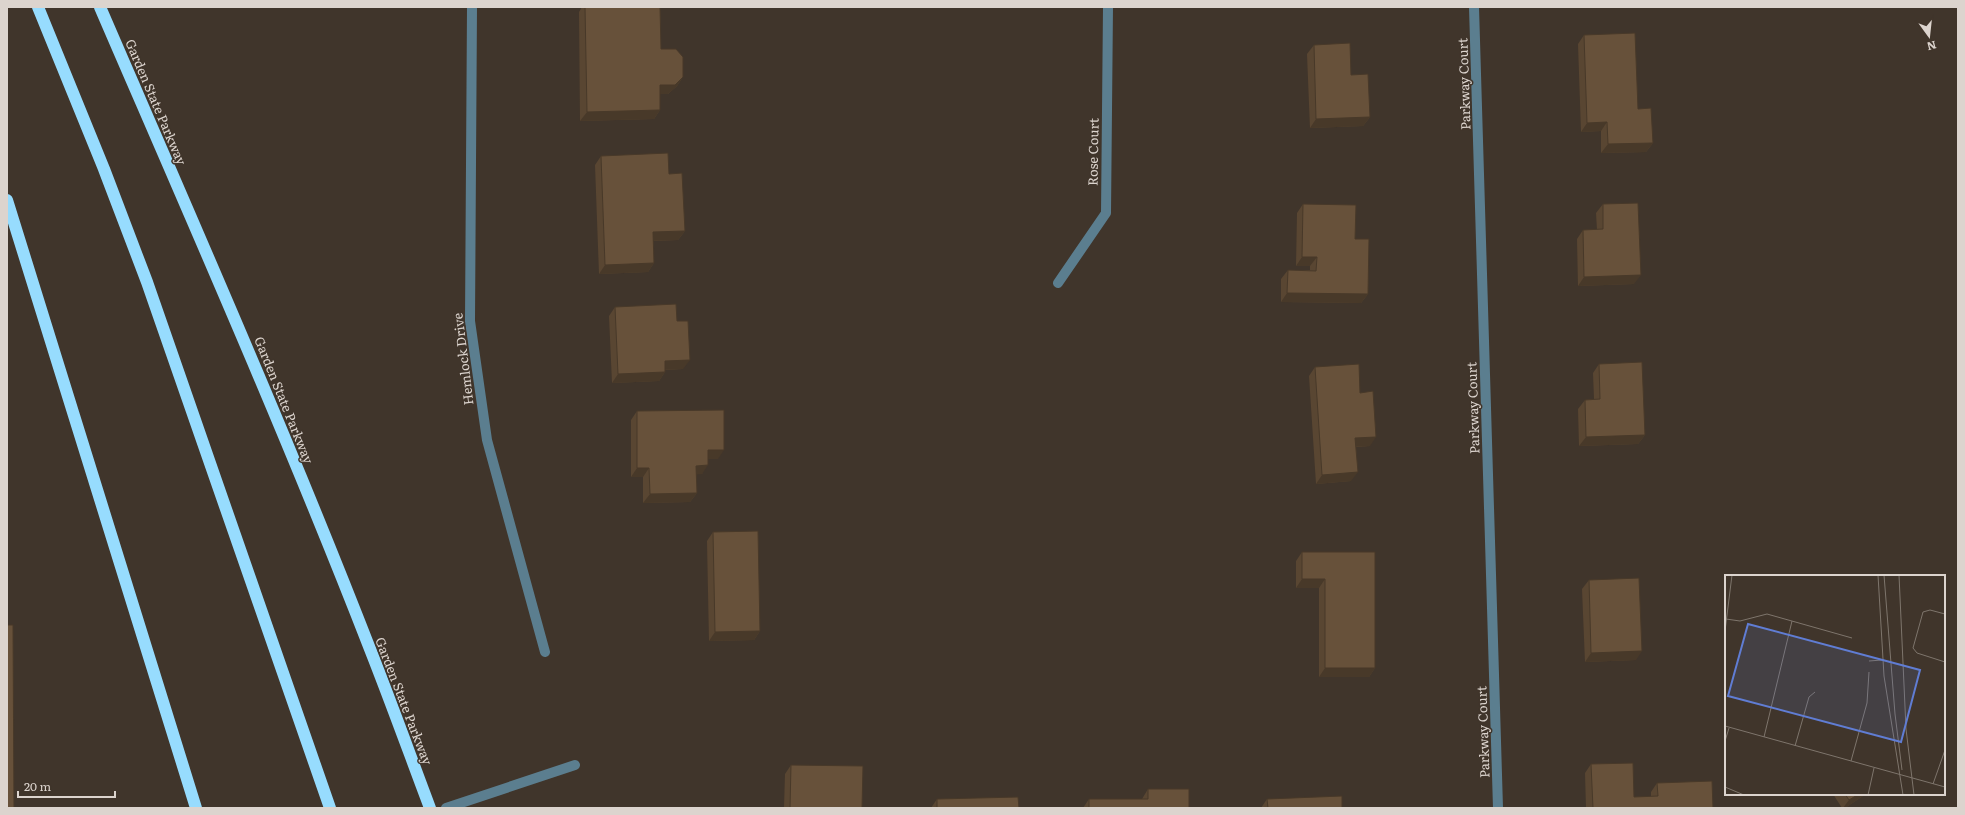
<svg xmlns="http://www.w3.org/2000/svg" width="1965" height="815" font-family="Literata,serif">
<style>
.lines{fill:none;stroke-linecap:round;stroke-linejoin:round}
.minor{stroke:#5b7e8f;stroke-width:10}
.highway{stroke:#97dcfe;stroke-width:12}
.wall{fill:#594632}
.shaded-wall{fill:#483929}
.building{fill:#67513a;stroke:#483929}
.labels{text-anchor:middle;stroke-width:3;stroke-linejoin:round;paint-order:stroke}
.street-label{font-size:13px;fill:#dcd4ce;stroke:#40352b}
.inset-road{fill:none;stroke:#7e756c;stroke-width:1}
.view{fill:#607dd4;fill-opacity:0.15;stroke:#607dd4;stroke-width:2}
.inset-edge{fill:none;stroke:#dcd4ce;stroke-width:2}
</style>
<rect width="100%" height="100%" fill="#40352b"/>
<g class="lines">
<!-- minor -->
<g class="minor">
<path d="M 472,7 L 470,321 L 487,440 L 545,652"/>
<path d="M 1474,7 L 1498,808"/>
<path d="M 1058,283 L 1106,213 L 1108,7"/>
<path d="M 446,808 L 575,765"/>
</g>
<!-- highway -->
<g class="highway">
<path d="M 38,7 L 104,169 L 147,282 L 330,808"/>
<path d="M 100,7 C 192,220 286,433 370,649 C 391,702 410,755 430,808"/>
<path d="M 7,200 L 196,808"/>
</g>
</g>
<!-- wall -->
<g class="wall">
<path d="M 582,7 L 660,7 L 661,49 L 683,77 L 677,86 L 668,94 L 660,94 L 660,110 L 654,119 L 580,121 L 579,12 Z"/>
<path d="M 1584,35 L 1638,109 L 1653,143 L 1646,152 L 1601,153 L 1601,131 L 1581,132 L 1578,44 Z"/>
<path d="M 1314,45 L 1351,75 L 1370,117 L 1363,126 L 1310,128 L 1307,54 Z"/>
<path d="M 601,156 L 685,231 L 678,240 L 653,241 L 654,263 L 648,272 L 599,274 L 595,165 Z"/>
<path d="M 1303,204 L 1355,239 L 1368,294 L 1361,303 L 1281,302 L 1281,279 L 1288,270 L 1310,270 L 1310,266 L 1296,266 L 1297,213 Z"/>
<path d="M 1603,204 L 1634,284 L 1578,286 L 1577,239 L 1583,230 L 1597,230 L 1596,213 Z"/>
<path d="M 615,307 L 677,321 L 683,369 L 665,370 L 665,372 L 659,381 L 612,383 L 609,316 Z"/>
<path d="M 1599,364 L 1645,435 L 1638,444 L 1579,446 L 1578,409 L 1585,400 L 1594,399 L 1593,373 Z"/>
<path d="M 1315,367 L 1360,393 L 1370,446 L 1356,447 L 1351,481 L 1316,484 L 1309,376 Z"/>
<path d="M 637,411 L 718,459 L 708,459 L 702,474 L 696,474 L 697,493 L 690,502 L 643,503 L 643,477 L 631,477 L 631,420 Z"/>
<path d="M 713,532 L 760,631 L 754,640 L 709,641 L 707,541 Z"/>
<path d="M 1302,552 L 1375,552 L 1375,668 L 1369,677 L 1319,677 L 1319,588 L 1296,588 L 1296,561 Z"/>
<path d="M 1589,580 L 1636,660 L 1585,662 L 1582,589 Z"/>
<path d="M 1591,764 L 1634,797 L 1651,797 L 1651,792 L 1657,783 L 1713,808 L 1586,808 L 1585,773 Z"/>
<path d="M 791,765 L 862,808 L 784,808 L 785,774 Z"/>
<path d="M 1148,789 L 1189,808 L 1083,808 L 1089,799 L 1142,799 Z"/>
<path d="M 1833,794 L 1866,794 L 1845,808 L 1842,808 Z"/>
<path d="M 937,799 L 1019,808 L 931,808 Z"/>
<path d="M 1267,799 L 1342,808 L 1261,808 Z"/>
</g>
<!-- shaded-wall -->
<g class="shaded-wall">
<path d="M 683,77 L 677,86 L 668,94 L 653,94 L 660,85 Z"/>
<path d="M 660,110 L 654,119 L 580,121 L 587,112 Z"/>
<path d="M 1370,117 L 1363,126 L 1310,128 L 1316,119 Z"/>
<path d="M 1607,122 L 1601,131 L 1581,132 L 1587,123 Z"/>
<path d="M 1653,143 L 1646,152 L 1601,153 L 1608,144 Z"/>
<path d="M 685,231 L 678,240 L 646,241 L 653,232 Z"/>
<path d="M 1302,257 L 1317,257 L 1310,266 L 1296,266 Z"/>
<path d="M 654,263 L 648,272 L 599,274 L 605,265 Z"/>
<path d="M 1641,275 L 1634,284 L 1578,286 L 1584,277 Z"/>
<path d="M 1287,293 L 1368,294 L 1361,303 L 1281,302 Z"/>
<path d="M 690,360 L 683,369 L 659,370 L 665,361 Z"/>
<path d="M 665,372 L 659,381 L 612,383 L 618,374 Z"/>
<path d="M 1645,435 L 1638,444 L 1579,446 L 1586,437 Z"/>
<path d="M 1376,437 L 1370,446 L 1349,447 L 1355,438 Z"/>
<path d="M 708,450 L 724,450 L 718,459 L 701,459 Z"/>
<path d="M 708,465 L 702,474 L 690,475 L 696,466 Z"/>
<path d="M 637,468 L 649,468 L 643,477 L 631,477 Z"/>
<path d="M 1358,472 L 1351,481 L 1316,484 L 1322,475 Z"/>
<path d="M 697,493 L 690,502 L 643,503 L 650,494 Z"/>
<path d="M 1302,579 L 1325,579 L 1319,588 L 1296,588 Z"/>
<path d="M 760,631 L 754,640 L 709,641 L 715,632 Z"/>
<path d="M 1642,651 L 1636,660 L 1585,662 L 1591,653 Z"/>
<path d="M 1325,668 L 1375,668 L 1369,677 L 1319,677 Z"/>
<path d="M 1859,794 L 1866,794 L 1845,808 L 1843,808 L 1849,800 Z"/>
</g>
<!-- building -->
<g class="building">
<path d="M 585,7 L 660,7 L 661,49 L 676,49 L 683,57 L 683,77 L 675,85 L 660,85 L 660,110 L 587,112 Z"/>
<path d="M 1635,33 L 1638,109 L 1651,108 L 1653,143 L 1608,144 L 1607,122 L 1587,123 L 1584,35 Z"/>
<path d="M 1350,43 L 1351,75 L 1368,74 L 1370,117 L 1316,119 L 1314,45 Z"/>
<path d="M 668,153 L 669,174 L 682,173 L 685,231 L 653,232 L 654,263 L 605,265 L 601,156 Z"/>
<path d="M 1638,203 L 1641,275 L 1584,277 L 1583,230 L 1603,229 L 1603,204 Z"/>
<path d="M 1303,204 L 1356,205 L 1355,239 L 1369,239 L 1368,294 L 1287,293 L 1288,270 L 1316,271 L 1317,257 L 1302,257 Z"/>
<path d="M 676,304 L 677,321 L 688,321 L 690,360 L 665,361 L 665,372 L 618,374 L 615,307 Z"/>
<path d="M 1642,362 L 1645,435 L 1586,437 L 1585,400 L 1600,399 L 1599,364 Z"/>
<path d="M 1359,364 L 1360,393 L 1373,391 L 1376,437 L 1355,438 L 1358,472 L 1322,475 L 1315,367 Z"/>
<path d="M 724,410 L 724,450 L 708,450 L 708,465 L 696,466 L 697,493 L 650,494 L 649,468 L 637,468 L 637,411 Z"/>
<path d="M 758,531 L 760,631 L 715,632 L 713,532 Z"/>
<path d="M 1302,552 L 1375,552 L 1375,668 L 1325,668 L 1325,579 L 1302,579 Z"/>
<path d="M 1639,578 L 1642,651 L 1591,653 L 1589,580 Z"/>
<path d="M 7,625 L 13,625 L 14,808 L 7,808 Z"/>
<path d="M 1633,763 L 1634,797 L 1658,796 L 1657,783 L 1712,781 L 1713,808 L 1593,808 L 1591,764 Z"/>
<path d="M 791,765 L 863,766 L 862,808 L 790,808 Z"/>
<path d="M 1148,789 L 1189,789 L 1189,808 L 1089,808 L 1089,799 L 1148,799 Z"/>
<path d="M 1845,794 L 1859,794 L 1849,800 Z"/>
<path d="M 1342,796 L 1342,808 L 1268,808 L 1267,799 Z"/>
<path d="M 1018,797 L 1019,808 L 937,808 L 937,799 Z"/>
</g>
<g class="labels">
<!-- street labels -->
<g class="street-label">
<text transform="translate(1464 84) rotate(-92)" y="5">Parkway Court</text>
<text transform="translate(156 102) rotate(67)" y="5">Garden State Parkway</text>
<text transform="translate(1093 152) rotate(-89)" y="5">Rose Court</text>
<text transform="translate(463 359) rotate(-97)" y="5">Hemlock Drive</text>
<text transform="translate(284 400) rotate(68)" y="5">Garden State Parkway</text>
<text transform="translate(1473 408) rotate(-92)" y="5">Parkway Court</text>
<text transform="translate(404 701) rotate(69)" y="5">Garden State Parkway</text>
<text transform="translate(1483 732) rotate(-92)" y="5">Parkway Court</text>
</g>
</g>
<!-- overview -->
<g transform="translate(1725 575)">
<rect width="220" height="220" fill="#40352b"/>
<path class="inset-road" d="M 153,0 L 159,101 L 178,220M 159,0 L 170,139 L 177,195M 174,0 L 181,154 L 189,220M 220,39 L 205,35 L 198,37 L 188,73 L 192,78 L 220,87M 1,44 L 15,46 L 42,39 L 127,63M 0,56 L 7,0M 144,86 L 157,85M 0,151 L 220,212M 39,162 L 67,46M 0,166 L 4,153M 70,171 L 84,122 L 90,117M 126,186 L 142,128 L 144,97M 208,209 L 220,175M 0,212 L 19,220M 143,220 L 149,193"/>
<path class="view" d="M 23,49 L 195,95 L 176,167 L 3,121 Z"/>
<rect width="220" height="220" class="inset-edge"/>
</g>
<!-- border -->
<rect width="1965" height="815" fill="none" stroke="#dcd4ce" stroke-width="16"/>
<!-- north arrow -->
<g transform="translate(1929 36) rotate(165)" stroke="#40352b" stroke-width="3" paint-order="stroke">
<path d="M0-3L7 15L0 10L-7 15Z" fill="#dcd4ce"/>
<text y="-6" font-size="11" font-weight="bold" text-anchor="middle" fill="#dcd4ce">N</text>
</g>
<!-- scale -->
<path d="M18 791v6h97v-6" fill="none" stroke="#dcd4ce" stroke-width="2"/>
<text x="24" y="791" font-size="12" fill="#dcd4ce" stroke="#40352b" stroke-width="3" paint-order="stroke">20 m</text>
</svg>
